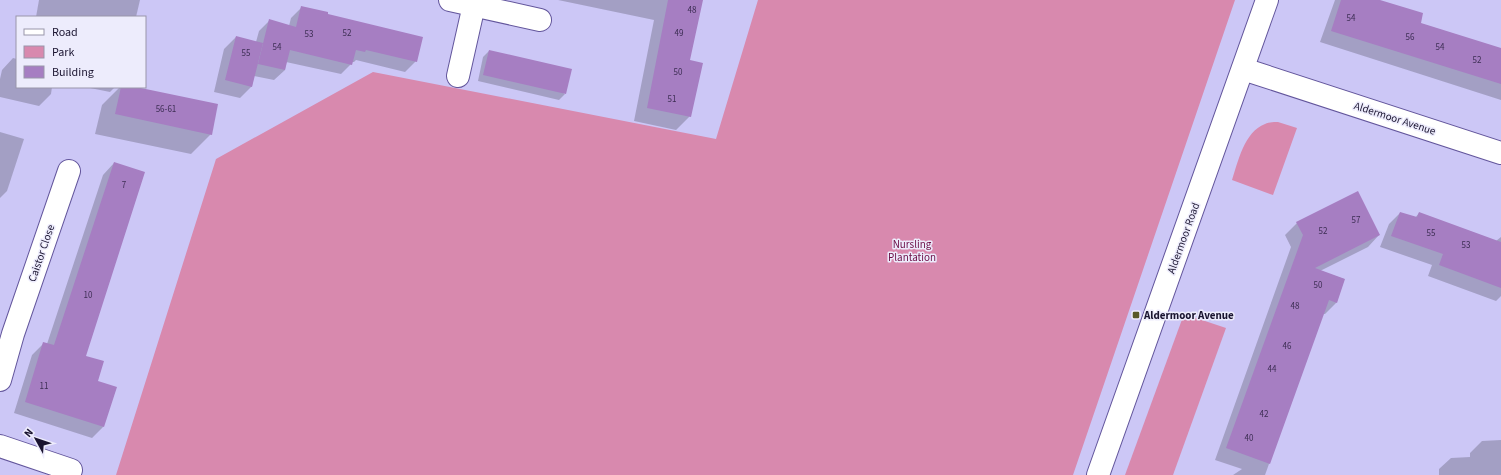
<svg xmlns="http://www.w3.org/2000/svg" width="1501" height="475" font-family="'Source Sans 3',sans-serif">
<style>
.green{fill:#d889ae}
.shadow{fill:#0003}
.building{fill:#a67ec2}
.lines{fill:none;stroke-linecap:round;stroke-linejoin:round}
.street-casing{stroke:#63569c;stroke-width:24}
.secondary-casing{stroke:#63569c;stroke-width:24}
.street{stroke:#fff;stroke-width:22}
.secondary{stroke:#fff;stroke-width:22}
.poi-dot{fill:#595a28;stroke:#edecfc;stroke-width:1.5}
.labels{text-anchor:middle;stroke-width:3;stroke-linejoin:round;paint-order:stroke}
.number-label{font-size:9px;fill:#3d2e54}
.street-label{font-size:11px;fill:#1a1430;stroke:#edecfc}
.park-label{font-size:11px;fill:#6c0d46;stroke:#edecfc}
.poi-label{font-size:11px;font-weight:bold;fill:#1a1430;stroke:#edecfc;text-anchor:start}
</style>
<rect width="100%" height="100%" fill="#ccc7f6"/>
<!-- green -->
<g class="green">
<path d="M 758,0 L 1235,0 L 1073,475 L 116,475 L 216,159 L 373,72 L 716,139 Z"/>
<path d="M 1278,122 L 1297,128 L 1273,195 L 1232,180 C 1238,162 1244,132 1265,124 C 1269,122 1274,122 1278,122 Z"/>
<path d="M 1184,314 L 1226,328 L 1173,475 L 1125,475 Z"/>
</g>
<!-- shadow -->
<g class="shadow">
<path d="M 39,0 L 140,0 L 136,17 L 36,17 Z"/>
<path d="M 558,0 L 702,0 L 689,61 L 690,116 L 676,130 L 634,121 L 654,20 Z"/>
<path d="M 1335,0 L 1380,0 L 1380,1 L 1419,23 L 1501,49 L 1501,100 L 1320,42 Z"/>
<path d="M 302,7 L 327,15 L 416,61 L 405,72 L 356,60 L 354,62 L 352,62 L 351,64 L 341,74 L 286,62 L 285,70 L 274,80 L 254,76 L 252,86 L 240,98 L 214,92 L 224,49 L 236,37 L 256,42 L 259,31 L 269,21 L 289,26 L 291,18 Z"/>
<path d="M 489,51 L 565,94 L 559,100 L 478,81 L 483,57 Z"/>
<path d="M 13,58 L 17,59 L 17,87 L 52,87 L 51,94 L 39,106 L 0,97 L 0,79 L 2,70 Z"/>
<path d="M 85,87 L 115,87 L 110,92 Z"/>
<path d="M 120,87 L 131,87 L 211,134 L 191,154 L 95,134 L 102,105 Z"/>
<path d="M 0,132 L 24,139 L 7,191 L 0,198 Z"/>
<path d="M 114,163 L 85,357 L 97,381 L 103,427 L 92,438 L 14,413 L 32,355 L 44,343 L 47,344 L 103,175 Z"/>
<path d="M 1400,213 L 1415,218 L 1419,213 L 1496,241 L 1501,237 L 1501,296 L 1496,301 L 1428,276 L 1432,265 L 1380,247 L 1389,224 Z"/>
<path d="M 1297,223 L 1379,235 L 1368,247 L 1320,271 L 1344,279 L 1336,303 L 1325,314 L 1323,314 L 1265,475 L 1233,475 L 1242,469 L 1215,460 L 1291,247 L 1285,235 Z"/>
<path d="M 1501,440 L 1501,475 L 1439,475 L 1439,469 L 1451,458 L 1470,457 L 1470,453 L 1482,441 Z"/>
</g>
<!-- building -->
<g class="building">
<path d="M 668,0 L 703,0 L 690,60 L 703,63 L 691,117 L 647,108 Z"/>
<path d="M 1341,0 L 1380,0 L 1423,13 L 1421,23 L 1501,48 L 1501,84 L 1331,31 Z"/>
<path d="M 301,6 L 328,12 L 328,14 L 423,37 L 417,62 L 366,50 L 365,52 L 356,50 L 352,65 L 290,50 L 285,70 L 258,64 L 269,19 L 296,27 Z"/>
<path d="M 236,36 L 263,43 L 252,87 L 225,80 Z"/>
<path d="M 489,50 L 572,69 L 566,94 L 483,75 Z"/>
<path d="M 121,87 L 136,87 L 218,104 L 212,135 L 115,114 Z"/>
<path d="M 114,162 L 145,172 L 86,356 L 104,361 L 98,381 L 117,387 L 104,427 L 25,402 L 43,342 L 54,345 Z"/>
<path d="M 1358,191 L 1380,235 L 1315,268 L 1345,279 L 1337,303 L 1329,300 L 1270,464 L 1226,448 L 1303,235 L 1296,222 Z"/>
<path d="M 1400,212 L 1417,217 L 1419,212 L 1501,242 L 1501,288 L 1439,265 L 1443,254 L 1391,236 Z"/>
</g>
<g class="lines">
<defs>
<g id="street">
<path d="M 450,0 L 540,20"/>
<path d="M 1243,69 L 1501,153"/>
<path d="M 458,76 L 474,5"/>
<path d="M 0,380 L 13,334 L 69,171"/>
<path d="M 0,446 L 71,470"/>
</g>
<path id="secondary" d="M 1098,475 L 1267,0"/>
</defs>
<!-- street casing -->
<use href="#street" class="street-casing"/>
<!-- secondary casing -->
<use href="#secondary" class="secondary-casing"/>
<!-- street -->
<use href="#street" class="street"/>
<!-- secondary -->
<use href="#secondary" class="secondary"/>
</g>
<!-- markers -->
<rect class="poi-dot" x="1132" y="311" width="8" height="8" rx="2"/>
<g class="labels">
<!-- number labels -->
<g class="number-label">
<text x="692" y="13">48</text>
<text x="1351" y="21">54</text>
<text x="347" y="36">52</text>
<text x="679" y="36">49</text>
<text x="309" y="37">53</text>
<text x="1410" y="40">56</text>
<text x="277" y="50">54</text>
<text x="1440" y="50">54</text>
<text x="246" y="56">55</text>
<text x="1477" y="63">52</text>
<text x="678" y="75">50</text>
<text x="672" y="102">51</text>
<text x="166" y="112">56-61</text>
<text x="124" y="188">7</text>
<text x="1356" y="223">57</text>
<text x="1323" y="234">52</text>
<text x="1431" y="236">55</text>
<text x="1466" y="248">53</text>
<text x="1318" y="288">50</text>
<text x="88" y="298">10</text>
<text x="1295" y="309">48</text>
<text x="1287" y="349">46</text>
<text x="1272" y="372">44</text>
<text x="44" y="389">11</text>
<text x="1264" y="417">42</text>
<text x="1249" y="441">40</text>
</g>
<!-- street labels -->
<g class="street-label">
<text transform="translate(1395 118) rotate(18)" y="4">Aldermoor Avenue</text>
<text transform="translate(1183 238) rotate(-70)" y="4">Aldermoor Road</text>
<text transform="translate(41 253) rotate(-71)" y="4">Caistor Close</text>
</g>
<!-- park labels -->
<g class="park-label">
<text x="912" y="248">Nursling<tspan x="912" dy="13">Plantation</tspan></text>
</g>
<!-- poi labels -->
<g class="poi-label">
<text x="1144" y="319">Aldermoor Avenue</text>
</g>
</g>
<!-- legend -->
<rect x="16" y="16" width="130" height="72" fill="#edecfc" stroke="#9996aa"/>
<rect x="24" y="29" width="20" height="6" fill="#ffffff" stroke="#9996aa"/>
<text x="52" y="36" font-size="12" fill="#1a1430">Road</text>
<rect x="24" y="46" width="20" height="12" fill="#d889ae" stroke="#9996aa"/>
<text x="52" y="56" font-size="12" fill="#1a1430">Park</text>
<rect x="24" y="66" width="20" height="12" fill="#a67ec2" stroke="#9996aa"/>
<text x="52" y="76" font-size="12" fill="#1a1430">Building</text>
<!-- north arrow -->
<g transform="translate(36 439) rotate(310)" stroke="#edecfc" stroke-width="3" paint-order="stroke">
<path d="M0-3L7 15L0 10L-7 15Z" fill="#1a1430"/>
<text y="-6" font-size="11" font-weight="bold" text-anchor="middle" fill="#1a1430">N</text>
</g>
</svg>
